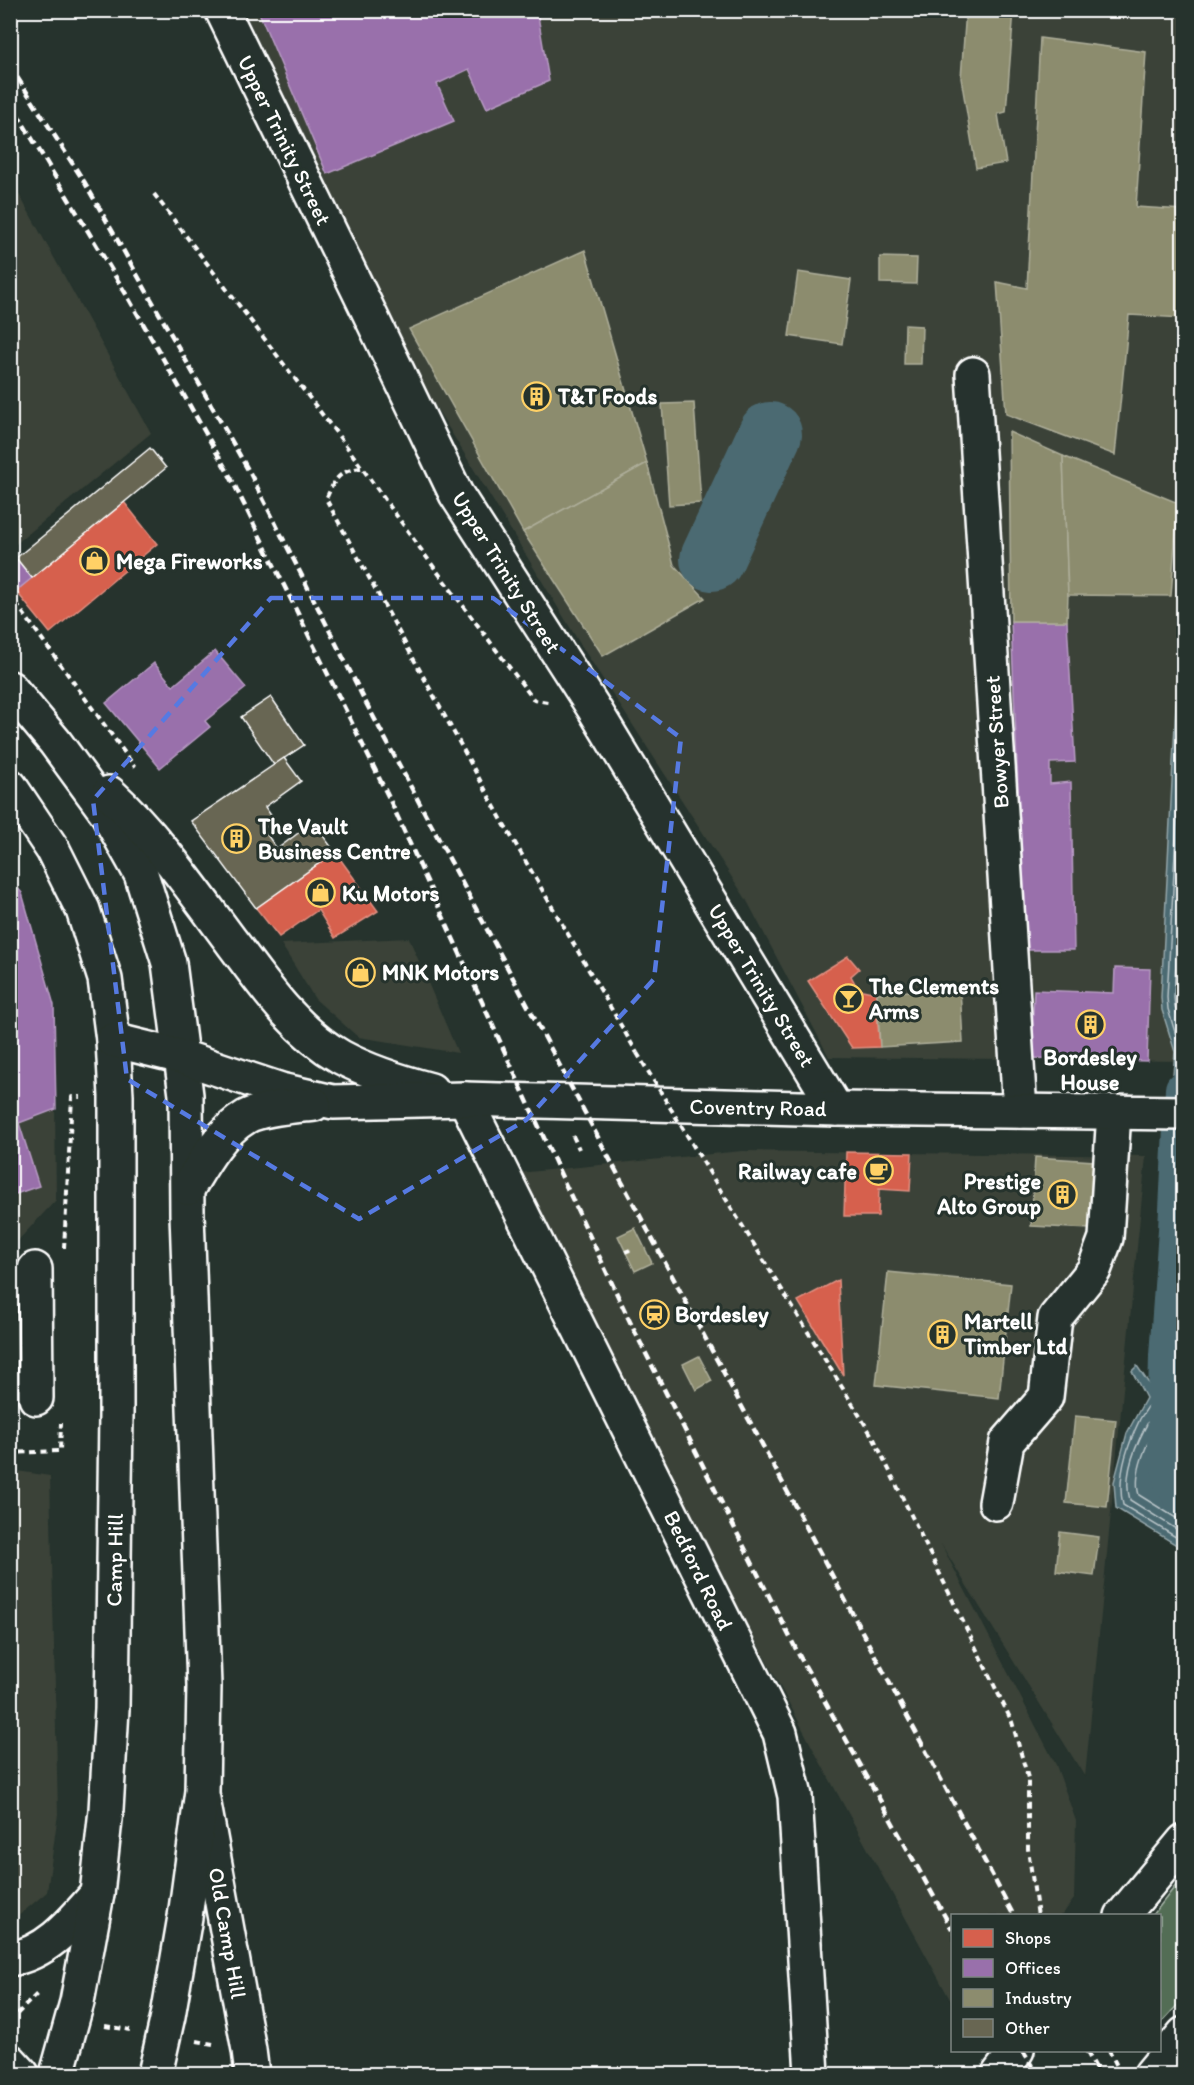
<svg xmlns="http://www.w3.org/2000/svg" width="1194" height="2085" font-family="Itim,sans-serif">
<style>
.built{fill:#3a4238}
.green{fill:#526d54;stroke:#a8b6aa;stroke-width:1.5}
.water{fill:#4c6a72;stroke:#94a6aa;stroke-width:1.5}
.shops{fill:#d6604d;stroke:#e29082;stroke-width:1.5}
.offices{fill:#9970ab;stroke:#b89bc4;stroke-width:1.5}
.industry{fill:#8c8c6e;stroke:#aeae9a;stroke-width:1.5}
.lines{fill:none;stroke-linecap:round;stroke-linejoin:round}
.shore{stroke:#b7c3c7;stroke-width:1.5}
.canal{stroke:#4c6a72;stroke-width:38}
.river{stroke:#4c6a72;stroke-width:64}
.building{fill:#686652;stroke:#fff;stroke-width:1.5}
.minor-casing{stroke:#fff;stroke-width:38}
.major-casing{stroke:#fff;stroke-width:38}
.highway-casing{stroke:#fff;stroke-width:38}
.path{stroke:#fff;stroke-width:4;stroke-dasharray:6 4.5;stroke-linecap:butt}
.minor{stroke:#26332d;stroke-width:33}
.major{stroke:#26332d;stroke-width:33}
.highway{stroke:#26332d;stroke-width:33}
.rail{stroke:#fff;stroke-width:4.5;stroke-dasharray:9 4.5;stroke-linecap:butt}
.path-bridge{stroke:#fff;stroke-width:4;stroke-dasharray:6 4.5;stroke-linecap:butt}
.marked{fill:none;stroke:#567ae2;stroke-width:4.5;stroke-dasharray:12 8;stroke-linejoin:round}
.labels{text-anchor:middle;stroke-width:6;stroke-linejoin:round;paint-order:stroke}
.street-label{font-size:22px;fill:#fff;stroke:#26332d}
.poi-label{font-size:22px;font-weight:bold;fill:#fff;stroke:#26332d;text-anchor:start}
</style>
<rect width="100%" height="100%" fill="#26332d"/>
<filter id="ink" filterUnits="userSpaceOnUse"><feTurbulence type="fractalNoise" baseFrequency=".0167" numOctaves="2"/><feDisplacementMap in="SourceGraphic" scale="12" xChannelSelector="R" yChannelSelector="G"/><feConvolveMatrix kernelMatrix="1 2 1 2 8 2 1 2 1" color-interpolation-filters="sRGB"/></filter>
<g filter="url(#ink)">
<!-- built -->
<g class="built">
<path d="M 244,11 L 1183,11 L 1183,1061 L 829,1057 L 746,899 L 582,647 L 431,399 Z"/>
<path d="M 11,180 L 151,433 L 11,548 L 10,548 Z"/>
<path d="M 10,879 L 22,893 L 54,1005 L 56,1200 L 11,1248 Z"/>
<path d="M 409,938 L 458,1053 L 358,1037 L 315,999 L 281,944 Z"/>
<path d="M 742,1151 L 1146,1156 L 1085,1777 L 941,1544 L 1056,1765 L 1076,1821 L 1074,1899 L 1062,1915 L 952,1916 L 952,2003 L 818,1758 L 714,1562 L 518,1173 Z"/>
<path d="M 11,1470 L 50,1476 L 58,1814 L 47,1892 L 11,1922 Z"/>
</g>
<!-- green -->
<path class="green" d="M 1183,1876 L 1183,1999 L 1160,2024 L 1160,1916 L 1153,1915 Z"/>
<!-- water -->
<g class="water">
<path d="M 1183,646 L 1184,1197 L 1177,1230 L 1166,1151 L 1175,1052 L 1162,1010 L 1161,997 L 1176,704 Z"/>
<path d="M 1168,1356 L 1183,1392 L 1183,1549 L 1116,1508 L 1114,1482 L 1127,1433 L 1146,1398 L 1132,1371 L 1137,1366 L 1152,1388 Z"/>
</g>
<!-- shops -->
<g class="shops">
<path d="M 124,502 L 157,544 L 50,633 L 16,591 Z"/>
<path d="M 335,852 L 378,911 L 335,938 L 318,910 L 279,937 L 256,908 Z"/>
<path d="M 848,956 L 859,969 L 851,976 L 858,989 L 877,993 L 876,1005 L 880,1047 L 852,1048 L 808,981 Z"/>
<path d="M 846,1152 L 912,1153 L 910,1191 L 879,1189 L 878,1216 L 844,1216 Z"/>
<path d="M 838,1280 L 843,1375 L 798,1301 Z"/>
</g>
<!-- offices -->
<g class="offices">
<path d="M 258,10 L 537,10 L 549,81 L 487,108 L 469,69 L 437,84 L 454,121 L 327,174 Z"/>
<path d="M 16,558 L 32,578 L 16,591 L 10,585 L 10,562 Z"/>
<path d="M 1011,621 L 1067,621 L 1075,762 L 1050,763 L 1050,784 L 1071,782 L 1074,950 L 1025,950 Z"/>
<path d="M 215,651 L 246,688 L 205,721 L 210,727 L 160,768 L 106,703 L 154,663 L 173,686 Z"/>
<path d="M 10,879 L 22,893 L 54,1005 L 56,1109 L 19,1123 L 39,1186 L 10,1196 Z"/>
<path d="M 1115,968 L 1150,969 L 1147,1061 L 1031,1058 L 1034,990 L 1114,993 Z"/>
</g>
<!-- industry -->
<g class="industry">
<path d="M 966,10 L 1014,10 L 1006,112 L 998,114 L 1006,163 L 976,168 L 961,78 Z"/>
<path d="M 1040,38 L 1146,52 L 1136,207 L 1184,210 L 1184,318 L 1129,315 L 1115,455 L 1006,414 L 997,282 L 1027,288 Z"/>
<path d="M 585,250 L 647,463 L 523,532 L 409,329 Z"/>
<path d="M 880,257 L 917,258 L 916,284 L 880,283 Z"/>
<path d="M 798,272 L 851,280 L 842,344 L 789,336 Z"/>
<path d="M 905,325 L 922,326 L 921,364 L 904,364 Z"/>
<path d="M 694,403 L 701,503 L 669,505 L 662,404 Z"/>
<path d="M 1009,432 L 1063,456 L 1068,595 L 1067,621 L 1011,621 Z"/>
<path d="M 1063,456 L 1178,503 L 1171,596 L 1068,595 Z"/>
<path d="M 647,463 L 674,565 L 705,598 L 603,656 L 523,532 Z"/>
<path d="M 960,988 L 963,1042 L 880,1047 L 877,993 Z"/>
<path d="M 1035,1157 L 1094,1161 L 1090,1229 L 1031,1226 Z"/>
<path d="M 635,1228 L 652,1263 L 635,1271 L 618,1236 Z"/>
<path d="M 888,1272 L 1011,1284 L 999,1398 L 876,1385 Z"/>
<path d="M 699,1356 L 712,1381 L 696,1390 L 683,1364 Z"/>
<path d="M 1075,1416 L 1116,1420 L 1107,1507 L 1066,1503 Z"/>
<path d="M 1060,1532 L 1099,1537 L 1094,1576 L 1056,1571 Z"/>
</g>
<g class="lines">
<!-- shore -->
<g class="shore">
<path d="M 1184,820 L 1174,997 L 1175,1007 L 1184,1035"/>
<path d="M 1177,1095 L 1181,1052 L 1168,1009 L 1167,997 L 1184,692"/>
<path d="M 1174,1131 L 1172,1150 L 1180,1204 L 1184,1206"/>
<path d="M 1184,1392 L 1176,1390 L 1168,1376 L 1158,1391 L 1153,1394 C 1152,1404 1145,1410 1140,1419 C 1128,1444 1116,1477 1123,1505 L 1184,1542"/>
<path d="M 1184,1400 L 1176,1398 L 1168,1392 C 1161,1397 1161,1400 1157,1407 C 1142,1431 1121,1471 1130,1500 L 1184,1534"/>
<path d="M 1184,1409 L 1168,1406 C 1154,1427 1131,1470 1139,1495 L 1184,1523"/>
</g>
<!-- canal -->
<path class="canal" d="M 1184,1089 L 1177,1230 L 1168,1356 L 1166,1446 L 1173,1482 L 1184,1499"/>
<!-- river -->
<path class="river" d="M 712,559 L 770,434"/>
</g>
<!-- building -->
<g class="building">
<path d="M 150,448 L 166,468 L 32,578 L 16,558 Z"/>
<path d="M 271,697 L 304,745 L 274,765 L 241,717 Z"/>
<path d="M 284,758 L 301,781 L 265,807 L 275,821 L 263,829 L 277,849 L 313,822 L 335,852 L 256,908 L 191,821 Z"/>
</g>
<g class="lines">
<defs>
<g id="minor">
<path d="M 222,10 L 366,306 L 456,494 L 593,707 L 836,1109"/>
<path d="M 973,374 L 1020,1111"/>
<path d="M 465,1099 L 780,1733 L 795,1796 L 812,2074"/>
<path d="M 35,1269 L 36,1398"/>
<path d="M 996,1503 L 1007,1442 L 1046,1397 L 1055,1318 L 1094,1270 L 1106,1238 L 1114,1112"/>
<path d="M 203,1799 L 249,2050 L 252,2074"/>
<path d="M 10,1959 C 48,1953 73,1921 97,1894"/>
<path d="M 10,2061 L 22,2074"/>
</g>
<g id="major">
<path d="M 10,688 L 55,742 L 107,813 L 141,874 L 169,963 L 186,1095 L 187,1214 L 204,1686 L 202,1791 L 185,1917 L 168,2016 L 155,2074"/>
<path d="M 10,786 L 53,850 L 83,910 L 105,979 L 113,1040 L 116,1096 L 116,1415 L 112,1709 L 106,1810 L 97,1894 L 77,2002 L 57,2074"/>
<path d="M 109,793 C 157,837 195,893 234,945 C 264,985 296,1032 341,1057 C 369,1072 401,1082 431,1090"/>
<path d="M 113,1040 L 182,1057 L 281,1090 L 333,1102 L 465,1099 L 836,1109 L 1184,1113"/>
<path d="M 188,1188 C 203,1163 219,1133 246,1117 C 262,1108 296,1106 314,1104"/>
</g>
<g id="highway">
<path d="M 1122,1916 L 1184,1841"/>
<path d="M 999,2074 L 1017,2050"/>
<path d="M 1151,2074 L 1184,2034"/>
</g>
</defs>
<!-- minor casing -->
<use href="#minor" class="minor-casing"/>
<!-- major casing -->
<use href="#major" class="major-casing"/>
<!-- highway casing -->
<use href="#highway" class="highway-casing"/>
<!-- path -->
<g class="path">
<path d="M 154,194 L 347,447 L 430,562 L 534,700 L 548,702"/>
<path d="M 361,468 C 338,471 335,479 326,499 L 504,824 L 637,1053"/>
<path d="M 10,595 L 135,767"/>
<path d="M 573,1136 L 579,1149"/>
<path d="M 708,1170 L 874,1439 L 1012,1722 L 1028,1778 L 1028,1849 L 1038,1916"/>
<path d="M 64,1248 L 72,1097 L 81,1097"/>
<path d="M 625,1252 L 630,1250"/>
<path d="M 10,1453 L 60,1451 L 61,1423"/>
<path d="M 10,2021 L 37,1994"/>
<path d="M 105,2026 L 130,2030"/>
<path d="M 197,2041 L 213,2044"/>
<path d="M 1109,2050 L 1117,2066"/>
</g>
<!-- minor -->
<use href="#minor" class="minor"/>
<!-- major -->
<use href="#major" class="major"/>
<!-- highway -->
<use href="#highway" class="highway"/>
<!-- rail -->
<g class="rail">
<path d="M 10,66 L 85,183 L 251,475 L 365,701 L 1014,1916"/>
<path d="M 10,102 L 129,299 L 230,476 L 389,798 L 560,1173 L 632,1326 L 800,1657 L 952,1929"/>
<path d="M 1022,2050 L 1037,2074"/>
<path d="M 1086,2050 L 1099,2074"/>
</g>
<!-- path-bridge -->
<path class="path-bridge" d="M 637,1053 L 708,1170"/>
</g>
</g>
<!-- marked area -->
<path class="marked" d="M 271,598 L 493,598 L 681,738 L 654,979 L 526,1120 L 359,1219 L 127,1079 L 93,800 Z"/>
<!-- icons -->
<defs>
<symbol id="building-ring" viewBox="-11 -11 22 22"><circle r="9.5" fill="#26332d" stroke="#ffd166" stroke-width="1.5"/><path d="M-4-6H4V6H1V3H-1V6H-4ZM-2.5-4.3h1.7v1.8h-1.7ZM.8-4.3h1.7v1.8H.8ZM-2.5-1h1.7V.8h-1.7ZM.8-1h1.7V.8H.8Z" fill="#ffd166"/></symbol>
<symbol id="shop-ring" viewBox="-11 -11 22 22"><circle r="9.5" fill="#26332d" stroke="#ffd166" stroke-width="1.5"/><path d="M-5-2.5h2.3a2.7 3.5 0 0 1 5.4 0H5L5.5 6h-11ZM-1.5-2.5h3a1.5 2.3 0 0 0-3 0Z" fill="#ffd166"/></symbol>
<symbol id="bar-ring" viewBox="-11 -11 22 22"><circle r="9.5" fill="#26332d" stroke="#ffd166" stroke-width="1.5"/><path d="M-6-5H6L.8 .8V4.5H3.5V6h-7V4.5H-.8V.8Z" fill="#ffd166"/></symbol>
<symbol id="cafe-ring" viewBox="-11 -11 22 22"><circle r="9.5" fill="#26332d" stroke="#ffd166" stroke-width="1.5"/><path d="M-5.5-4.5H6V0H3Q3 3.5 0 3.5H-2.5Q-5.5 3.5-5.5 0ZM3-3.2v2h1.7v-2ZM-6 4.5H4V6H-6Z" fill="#ffd166"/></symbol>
<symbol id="station-ring" viewBox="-11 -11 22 22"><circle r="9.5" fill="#26332d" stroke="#ffd166" stroke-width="1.5"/><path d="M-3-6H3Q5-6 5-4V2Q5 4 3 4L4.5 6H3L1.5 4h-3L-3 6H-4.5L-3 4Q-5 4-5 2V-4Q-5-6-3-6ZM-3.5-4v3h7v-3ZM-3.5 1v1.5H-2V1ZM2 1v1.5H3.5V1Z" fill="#ffd166"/></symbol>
</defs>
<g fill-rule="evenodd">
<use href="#building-ring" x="520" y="380" width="33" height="33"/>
<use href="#shop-ring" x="78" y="544" width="33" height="33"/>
<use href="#building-ring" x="220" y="822" width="33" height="33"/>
<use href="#shop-ring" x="304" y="876" width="33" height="33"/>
<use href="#shop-ring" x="344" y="956" width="33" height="33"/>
<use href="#bar-ring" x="832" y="982" width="33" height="33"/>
<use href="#building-ring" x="1074" y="1008" width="33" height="33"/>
<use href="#cafe-ring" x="862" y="1154" width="33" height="33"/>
<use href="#building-ring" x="1046" y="1178" width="33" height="33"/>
<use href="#station-ring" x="638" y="1298" width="33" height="33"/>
<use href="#building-ring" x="926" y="1318" width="33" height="33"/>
</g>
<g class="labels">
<!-- street labels -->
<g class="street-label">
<text transform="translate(285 140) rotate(64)" y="8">Upper Trinity Street</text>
<text transform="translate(507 572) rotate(58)" y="8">Upper Trinity Street</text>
<text transform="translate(996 742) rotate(-94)" y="8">Bowyer Street</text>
<text transform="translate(762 985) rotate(59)" y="8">Upper Trinity Street</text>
<text transform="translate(758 1107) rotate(1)" y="8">Coventry Road</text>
<text transform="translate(114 1560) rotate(-89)" y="8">Camp Hill</text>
<text transform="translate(699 1570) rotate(64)" y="8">Bedford Road</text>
<text transform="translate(228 1933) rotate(80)" y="8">Old Camp Hill</text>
</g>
<!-- poi labels -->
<g class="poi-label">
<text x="558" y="404">T&amp;T Foods</text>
<text x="116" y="569">Mega Fireworks</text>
<text x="258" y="834">The Vault<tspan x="258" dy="25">Business Centre</tspan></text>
<text x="342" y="901">Ku Motors</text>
<text x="382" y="980">MNK Motors</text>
<text x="869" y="994">The Clements<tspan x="869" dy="25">Arms</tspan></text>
<text x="1090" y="1065" text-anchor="middle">Bordesley<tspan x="1090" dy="25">House</tspan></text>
<text x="857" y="1179" text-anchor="end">Railway cafe</text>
<text x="1041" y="1189" text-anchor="end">Prestige<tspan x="1041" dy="25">Alto Group</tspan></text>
<text x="675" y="1322">Bordesley</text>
<text x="964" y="1329">Martell<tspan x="964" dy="25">Timber Ltd</tspan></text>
</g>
</g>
<!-- margin -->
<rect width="1194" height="2085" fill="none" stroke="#26332d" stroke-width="36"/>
<rect x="18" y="18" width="1158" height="2049" fill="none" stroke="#fff" stroke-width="2" filter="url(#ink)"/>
<!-- legend -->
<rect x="951" y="1914" width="210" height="138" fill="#26332d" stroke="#7d8581" stroke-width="1.5"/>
<rect x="963" y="1929" width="30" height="18" fill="#d6604d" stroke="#7d8581" stroke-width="1.5"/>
<text x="1005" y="1944" font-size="18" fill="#ffffff">Shops</text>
<rect x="963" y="1959" width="30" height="18" fill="#9970ab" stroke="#7d8581" stroke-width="1.5"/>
<text x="1005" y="1974" font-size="18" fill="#ffffff">Offices</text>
<rect x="963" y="1989" width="30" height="18" fill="#8c8c6e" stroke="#7d8581" stroke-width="1.5"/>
<text x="1005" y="2004" font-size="18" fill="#ffffff">Industry</text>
<rect x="963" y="2019" width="30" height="18" fill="#686652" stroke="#7d8581" stroke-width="1.5"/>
<text x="1005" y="2034" font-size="18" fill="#ffffff">Other</text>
</svg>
